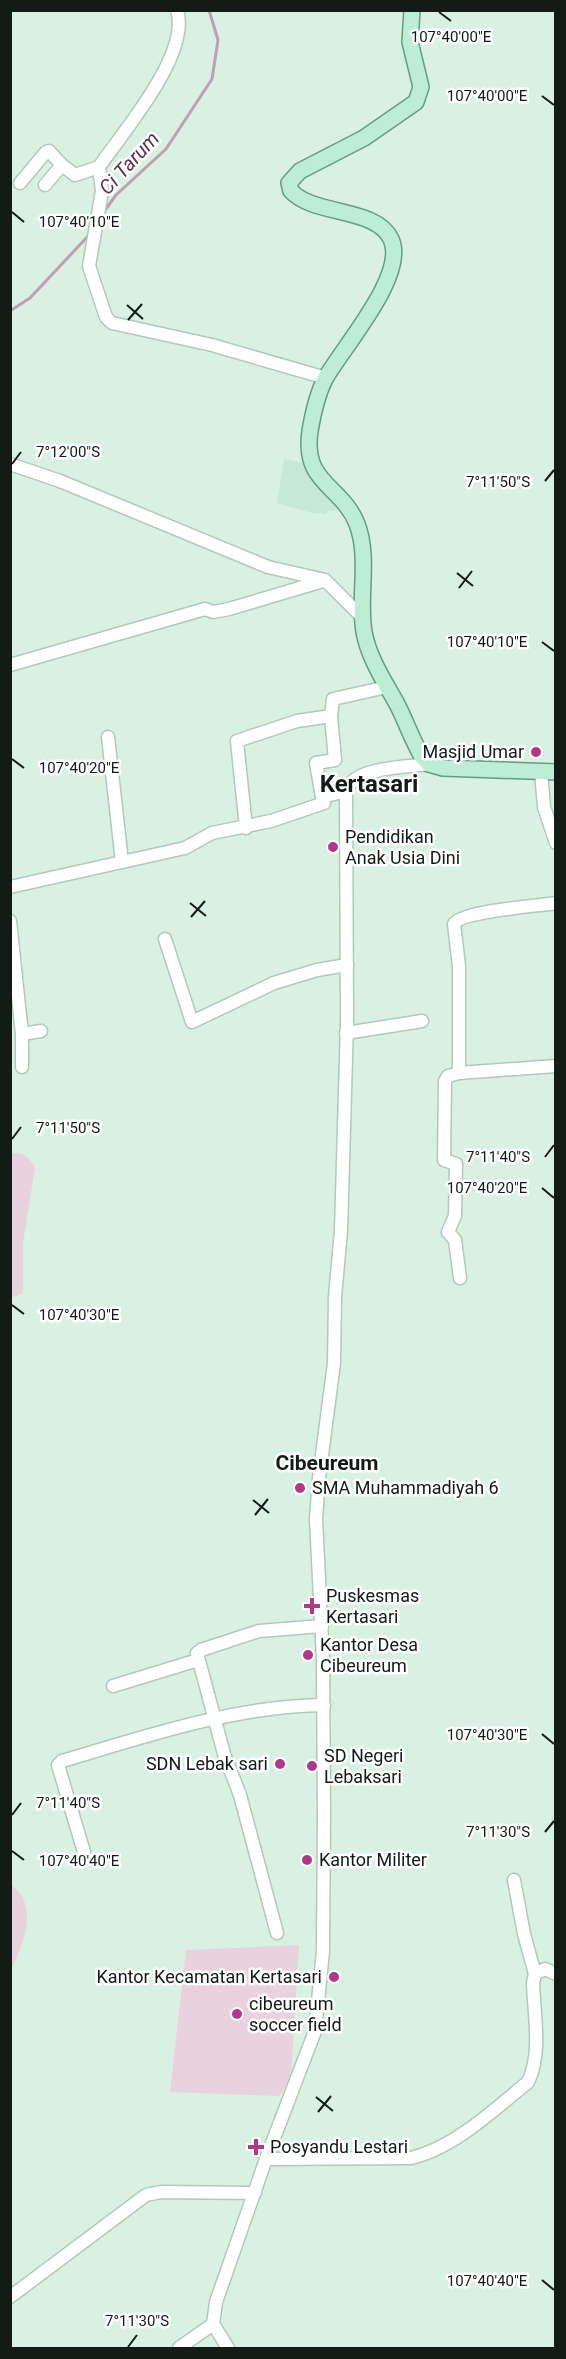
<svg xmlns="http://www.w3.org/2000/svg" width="566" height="2359" font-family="Roboto,sans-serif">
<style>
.built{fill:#c8e8d6}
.green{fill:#ead1de}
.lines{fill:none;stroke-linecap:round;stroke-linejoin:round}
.stream{stroke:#c29eb1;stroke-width:3}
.minor-casing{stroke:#b1c9bb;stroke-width:15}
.major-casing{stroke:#659d80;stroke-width:18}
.minor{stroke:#fff;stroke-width:12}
.major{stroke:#bdeed5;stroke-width:15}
.ticks{fill:none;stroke:#121b16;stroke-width:2}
.poi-dot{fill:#b33787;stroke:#fff;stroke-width:2}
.labels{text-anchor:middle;stroke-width:5;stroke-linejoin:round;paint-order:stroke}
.poi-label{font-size:18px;fill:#121b16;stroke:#fff;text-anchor:start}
.water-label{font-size:20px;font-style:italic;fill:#5f2f4b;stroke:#fff}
.quarter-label{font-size:21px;font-weight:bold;fill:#121b16;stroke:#fff}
.district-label{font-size:24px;font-weight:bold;fill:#121b16;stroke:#fff}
.ticks-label{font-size:15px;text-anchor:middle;fill:#121b16;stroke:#fff;stroke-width:5;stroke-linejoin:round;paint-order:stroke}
</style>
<rect width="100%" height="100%" fill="#d9f1e3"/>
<!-- built -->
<path class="built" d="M 284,459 L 306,463 L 343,510 L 328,511 L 326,514 L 312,513 L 277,503 Z"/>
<!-- green -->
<g class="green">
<path d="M 15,1153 C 26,1154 30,1158 35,1168 L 23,1243 L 23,1293 L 11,1298 L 10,1154 Z"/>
<path d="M 11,1885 C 40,1905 23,1945 11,1970 Z"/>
<path d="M 299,1945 L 291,2077 L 280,2096 L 170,2092 L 186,1950 Z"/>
</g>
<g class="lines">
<!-- stream -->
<g class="stream">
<path d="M 103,213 L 116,195 L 166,149 L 212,79 L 218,40 L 209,10"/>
<path d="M 10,311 L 30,298 L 90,234"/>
</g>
<defs>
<g id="minor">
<path d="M 177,10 C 191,54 123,132 99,167 L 102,191 L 89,266 L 106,317 L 112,323 L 212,345 L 326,378"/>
<path d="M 20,183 L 46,152 L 49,151 L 62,165"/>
<path d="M 45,185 L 62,165 L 75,175 L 99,167"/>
<path d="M 10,464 L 60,481 L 268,567 L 325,580 L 363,618"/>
<path d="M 10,665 L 205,609 L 213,612 L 229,609 L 323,581"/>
<path d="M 331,716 L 333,699 L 387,687"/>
<path d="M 108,737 L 122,862"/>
<path d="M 541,772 L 544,807 L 556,843"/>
<path d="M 246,828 L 237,741 L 297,721 L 331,716 L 335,760 L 316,763 L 322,797"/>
<path d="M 10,887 L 185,848 L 212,833 L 271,821 L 324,803 L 322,797 L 346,791"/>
<path d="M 556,903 C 538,906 461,911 454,924 L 459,966 L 459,1073 L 556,1066"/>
<path d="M 10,921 L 22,1034 L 22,1067"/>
<path d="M 165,939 L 192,1022 L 274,983 L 317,970 L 347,965"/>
<path d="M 346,1033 L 422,1021"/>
<path d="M 22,1034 L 41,1031"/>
<path d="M 459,1073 L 448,1076 L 445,1081 L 444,1160 L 456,1164 L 455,1216 L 448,1232 L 455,1240 L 460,1278"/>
<path d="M 113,1686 L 198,1660"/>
<path d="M 84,1852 L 58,1765 L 62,1761 C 147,1736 234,1706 324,1705"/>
<path d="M 514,1880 L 524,1934 L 535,1974"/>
<path d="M 277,1933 L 240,1795 L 224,1754 L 197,1653 L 201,1650 L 259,1631 L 322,1626"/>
<path d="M 266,2159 L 411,2158 C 454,2148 495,2109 528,2082 C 542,2054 534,2014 533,1983 L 535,1974 L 545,1969 L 556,1974"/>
<path d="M 10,2297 L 146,2195 L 161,2192 L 255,2193"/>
<path d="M 213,2324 L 228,2348"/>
<path d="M 179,2348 L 213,2324 L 216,2302 L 266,2159 L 315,2031 L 323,1951 L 324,1814 L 323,1659 L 316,1519 L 319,1478 L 334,1363 L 335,1297 L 341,1231 L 347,1023 L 346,791 C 352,767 407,767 429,764"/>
</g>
<path id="major" d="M 412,10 L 410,42 L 421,87 L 416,102 L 364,138 L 300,171 L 289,183 L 291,191 C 314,216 376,207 391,239 C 408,275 342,348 325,379 C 317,395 313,413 310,431 C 302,484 342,485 357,524 C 370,558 358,596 364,632 C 369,659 385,682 398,706 C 406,722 412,739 421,755 L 429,764 L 443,768 L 556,772"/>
</defs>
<!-- minor casing -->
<use href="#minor" class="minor-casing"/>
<!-- major casing -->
<use href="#major" class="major-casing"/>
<!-- minor -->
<use href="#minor" class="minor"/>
<!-- major -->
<use href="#major" class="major"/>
</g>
<!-- ticks -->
<path class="ticks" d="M 439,12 L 451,21M 542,96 L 554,105M 12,212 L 24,222M 127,305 L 143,319M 128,320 L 142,304M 12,464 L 21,452M 545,481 L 554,470M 457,573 L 473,586M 459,588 L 472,571M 542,642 L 554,651M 12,759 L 24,768M 190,903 L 206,916M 191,917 L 205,901M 12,1139 L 21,1127M 545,1157 L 554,1145M 542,1188 L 554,1198M 12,1305 L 24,1314M 253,1500 L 269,1513M 255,1515 L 268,1499M 542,1734 L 554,1744M 12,1815 L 21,1803M 545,1832 L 554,1821M 12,1851 L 24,1860M 316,2097 L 333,2111M 318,2112 L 331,2096M 542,2280 L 554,2290M 128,2347 L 137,2335"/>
<!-- markers -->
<g class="poi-dot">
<circle cx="536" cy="752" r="6"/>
<circle cx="333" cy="847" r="6"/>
<circle cx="300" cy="1488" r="6"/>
<path d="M309 1597h6v6h6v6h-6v6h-6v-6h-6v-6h6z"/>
<circle cx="308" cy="1655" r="6"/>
<circle cx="280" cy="1764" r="6"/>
<circle cx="312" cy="1766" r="6"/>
<circle cx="307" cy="1860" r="6"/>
<circle cx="334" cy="1977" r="6"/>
<circle cx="237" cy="2014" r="6"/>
<path d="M253 2138h6v6h6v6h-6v6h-6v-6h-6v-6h6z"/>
</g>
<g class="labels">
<!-- poi labels -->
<g class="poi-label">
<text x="524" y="758" text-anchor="end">Masjid Umar</text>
<text x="345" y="843">Pendidikan<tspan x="345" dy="21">Anak Usia Dini</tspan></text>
<text x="312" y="1494">SMA Muhammadiyah 6</text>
<text x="326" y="1602">Puskesmas<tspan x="326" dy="21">Kertasari</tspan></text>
<text x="320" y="1651">Kantor Desa<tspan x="320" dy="21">Cibeureum</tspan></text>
<text x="324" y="1762">SD Negeri<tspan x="324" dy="21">Lebaksari</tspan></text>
<text x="268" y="1770" text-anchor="end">SDN Lebak sari</text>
<text x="319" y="1866">Kantor Militer</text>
<text x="322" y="1983" text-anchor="end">Kantor Kecamatan Kertasari</text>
<text x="249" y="2010">cibeureum<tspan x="249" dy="21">soccer field</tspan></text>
<text x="270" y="2153">Posyandu Lestari</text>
</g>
<!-- water labels -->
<g class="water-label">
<text transform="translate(129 163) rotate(-47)" y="7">Ci Tarum</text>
</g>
<!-- quarter labels -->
<g class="quarter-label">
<text x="327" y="1470">Cibeureum</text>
</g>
<!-- district labels -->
<g class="district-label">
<text x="369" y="792">Kertasari</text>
</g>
</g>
<g class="ticks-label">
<text x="451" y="42">107°40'00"E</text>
<text x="487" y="101">107°40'00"E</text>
<text x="79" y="227">107°40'10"E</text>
<text x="68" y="457">7°12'00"S</text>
<text x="498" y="487">7°11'50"S</text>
<text x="487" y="647">107°40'10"E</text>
<text x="79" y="773">107°40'20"E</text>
<text x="68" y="1133">7°11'50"S</text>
<text x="498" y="1162">7°11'40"S</text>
<text x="487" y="1193">107°40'20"E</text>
<text x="79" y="1320">107°40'30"E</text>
<text x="487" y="1740">107°40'30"E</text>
<text x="68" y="1808">7°11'40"S</text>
<text x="498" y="1837">7°11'30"S</text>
<text x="79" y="1866">107°40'40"E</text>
<text x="487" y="2286">107°40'40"E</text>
<text x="137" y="2326">7°11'30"S</text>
</g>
<!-- border -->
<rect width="566" height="2359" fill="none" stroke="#121b16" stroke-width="24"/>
</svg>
